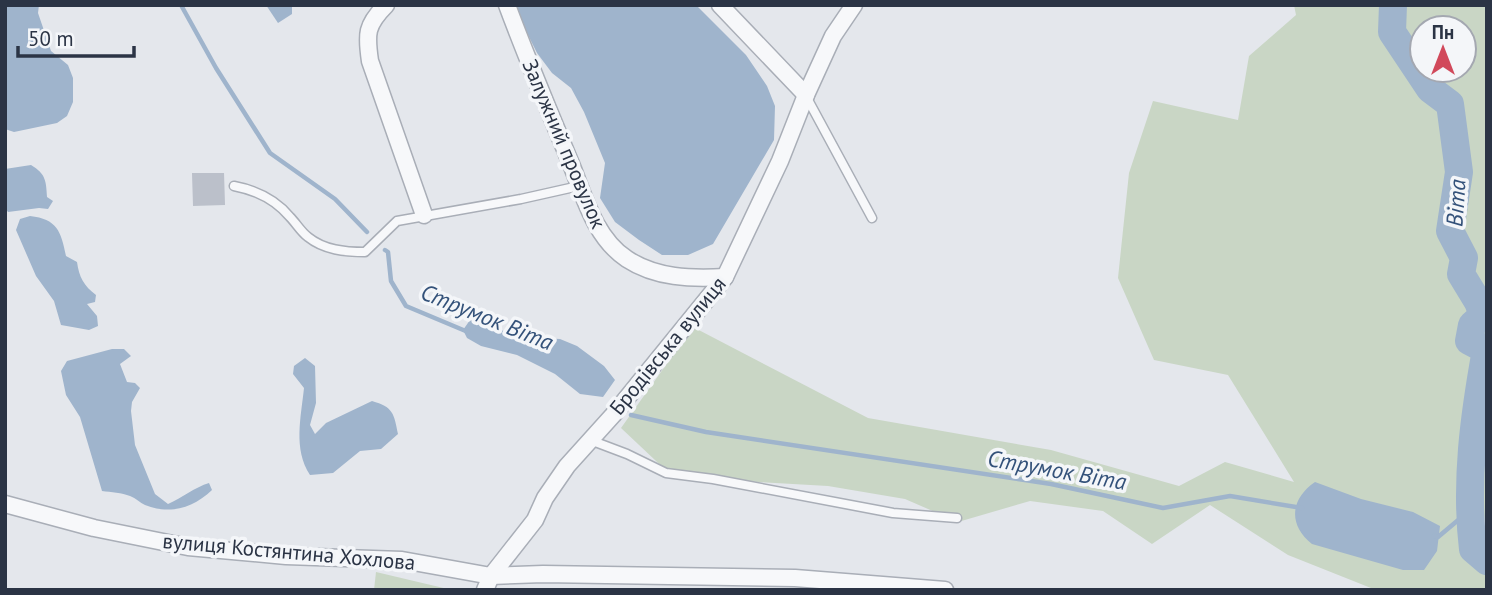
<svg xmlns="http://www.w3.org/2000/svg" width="1492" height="595" font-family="'PT Sans',sans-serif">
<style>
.green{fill:#c9d6c5;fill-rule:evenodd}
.water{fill:#9fb4cc}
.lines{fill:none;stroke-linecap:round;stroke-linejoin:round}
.stream{stroke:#9fb4cc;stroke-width:4.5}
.river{stroke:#9fb4cc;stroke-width:28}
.building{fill:#bbc0ca}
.service-casing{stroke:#a9aeb7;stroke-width:11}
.minor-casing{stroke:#a9aeb7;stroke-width:19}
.service{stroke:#f7f8fa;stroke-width:8}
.minor{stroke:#f7f8fa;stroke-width:16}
.labels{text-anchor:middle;stroke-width:7;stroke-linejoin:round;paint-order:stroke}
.street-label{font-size:21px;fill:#2b3445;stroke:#f4f6f9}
.water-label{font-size:23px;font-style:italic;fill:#34527a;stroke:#f4f6f9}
</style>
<rect width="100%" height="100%" fill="#e4e7ec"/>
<!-- green -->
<g class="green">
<path d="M 1294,5 L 1487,5 L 1487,500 L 1481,546 L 1487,554 L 1487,590 L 1376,590 L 1288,555 L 1210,505 L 1152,544 L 1103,511 L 1030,501 L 958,522 L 905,499 L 828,486 L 673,477 L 621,428 L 693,327 L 868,418 L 1051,450 L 1179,486 L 1225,462 L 1294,482 L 1228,375 L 1154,360 L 1118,278 L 1129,173 L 1153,101 L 1238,120 L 1249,56 L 1296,15 ZM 1422,28 L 1464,28 L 1464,70 L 1422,70 Z"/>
<path d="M 376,572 L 452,590 L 374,590 Z"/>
</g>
<!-- water -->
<g class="water">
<path d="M 5,5 L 39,5 L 38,13 L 51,51 L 68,65 L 73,78 L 73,102 L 67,116 L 57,123 L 14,132 L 5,129 Z"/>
<path d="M 266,5 L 292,5 L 292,14 L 278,23 Z"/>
<path d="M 513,5 L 696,5 L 746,55 L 767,86 L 775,106 L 774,140 L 713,244 L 688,255 L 662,255 L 639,240 L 615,222 L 600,198 L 605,163 L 584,112 L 571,88 L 552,73 L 537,53 Z"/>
<path d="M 31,165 C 46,174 46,181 47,197 L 53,201 L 48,209 L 39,208 L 8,212 L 5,208 L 5,169 Z"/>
<path d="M 30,216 C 57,219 61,231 66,256 L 77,262 C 79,277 84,286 96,295 L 95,302 L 87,304 L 97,316 L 98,326 L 89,330 L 61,325 L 54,301 L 36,276 L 16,230 L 20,219 Z"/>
<path d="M 470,320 L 522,337 L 560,339 L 577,346 L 604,366 L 615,380 L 603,397 L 580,394 L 555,374 L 517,355 L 481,346 L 467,338 L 463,330 Z"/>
<path d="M 112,349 L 124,349 L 131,356 L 120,364 L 127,382 L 135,383 L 140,388 L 132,402 L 131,411 L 135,445 L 155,494 L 168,504 C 182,498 195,487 209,483 L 212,490 C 193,508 170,515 145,505 C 140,503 136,498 130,496 C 122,493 111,492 102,491 L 80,417 L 66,395 L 61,371 L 67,361 Z"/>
<path d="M 305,358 L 315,366 L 316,403 L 310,425 L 315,434 L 326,423 L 372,401 C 393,407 394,413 398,434 L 381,449 L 360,451 L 333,473 L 310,475 C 293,449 301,417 304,388 L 293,374 L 294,366 Z"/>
<path d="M 1315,482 L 1361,499 L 1413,512 L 1440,526 L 1437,551 L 1424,570 L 1403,570 L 1312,544 C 1288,525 1290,499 1315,482 Z"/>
</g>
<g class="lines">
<!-- stream -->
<g class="stream">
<path d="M 181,5 L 216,68 L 270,153 L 335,199 L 367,232"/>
<path d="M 385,250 L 388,252 L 391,281 L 406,306 L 468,332"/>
<path d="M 631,415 L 706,432 L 1051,484 L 1163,508 L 1230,496 L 1302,508"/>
<path d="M 1434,536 L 1438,537 L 1469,511"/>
</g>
<!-- river -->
<path class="river" d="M 1393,5 L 1392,32 L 1430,89 L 1450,104 L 1459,172 L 1450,231 L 1464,258 L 1461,274 L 1478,302 L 1483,315 L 1472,325 L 1469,341 L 1486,350 C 1474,416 1465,482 1473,549 L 1487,561"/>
</g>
<!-- building -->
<path class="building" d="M 192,173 L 224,173 L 225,205 L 193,206 Z"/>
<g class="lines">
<defs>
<g id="service">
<path d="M 807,98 L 872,218"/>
<path d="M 234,186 C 255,190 276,200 290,217 C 296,223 301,232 308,237 C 324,250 345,252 365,252 L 397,221 L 521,199 L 579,186"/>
<path d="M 590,440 L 627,454 L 666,473 L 713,479 L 893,513 L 957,518"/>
</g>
<g id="minor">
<path d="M 386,5 C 366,25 366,34 370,61 L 424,215"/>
<path d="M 507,5 C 527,59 549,111 571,164 C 584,196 595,238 627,259 C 656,278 691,279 725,277"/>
<path d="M 720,5 L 806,95"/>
<path d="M 5,504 L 94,528 L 188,547 L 286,556 L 402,560 L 491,576 L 543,574 L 795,578 L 945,590"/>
<path d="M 485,590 L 491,576 L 535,520 L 545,498 L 567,466 L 613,415 L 725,277 L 780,161 L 806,95 L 833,36 L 854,5"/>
</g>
</defs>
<!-- service casing -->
<use href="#service" class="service-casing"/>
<!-- minor casing -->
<use href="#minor" class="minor-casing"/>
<!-- service -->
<use href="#service" class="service"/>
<!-- minor -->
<use href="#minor" class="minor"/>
</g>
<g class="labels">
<!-- street labels -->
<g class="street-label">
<text transform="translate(564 144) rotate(67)" y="7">Залужний провулок</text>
<text transform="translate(668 346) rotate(-51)" y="7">Бродівська вулиця</text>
<text transform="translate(289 552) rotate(5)" y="7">вулиця Костянтина Хохлова</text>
</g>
<!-- water labels -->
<g class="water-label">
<text transform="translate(1456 203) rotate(-86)" y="8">Віта</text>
<text transform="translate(487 317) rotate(22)" y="8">Струмок Віта</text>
<text transform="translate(1057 470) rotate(10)" y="8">Струмок Віта</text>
</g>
</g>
<!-- border -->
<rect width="1492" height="595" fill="none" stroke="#2b3445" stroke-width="14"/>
<!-- north arrow -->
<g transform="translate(1443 49)"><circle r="33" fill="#f4f6f9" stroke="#a4a8b1" stroke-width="2"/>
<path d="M0-5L12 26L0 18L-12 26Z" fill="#d1495b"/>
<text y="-10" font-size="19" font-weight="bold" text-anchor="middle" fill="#2b3445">Пн</text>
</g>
<!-- scale -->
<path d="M18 46v10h116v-10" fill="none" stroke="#2b3445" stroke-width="3.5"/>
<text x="28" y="46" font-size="21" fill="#2b3445" stroke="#f4f6f9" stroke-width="5" paint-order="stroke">50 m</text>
</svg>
